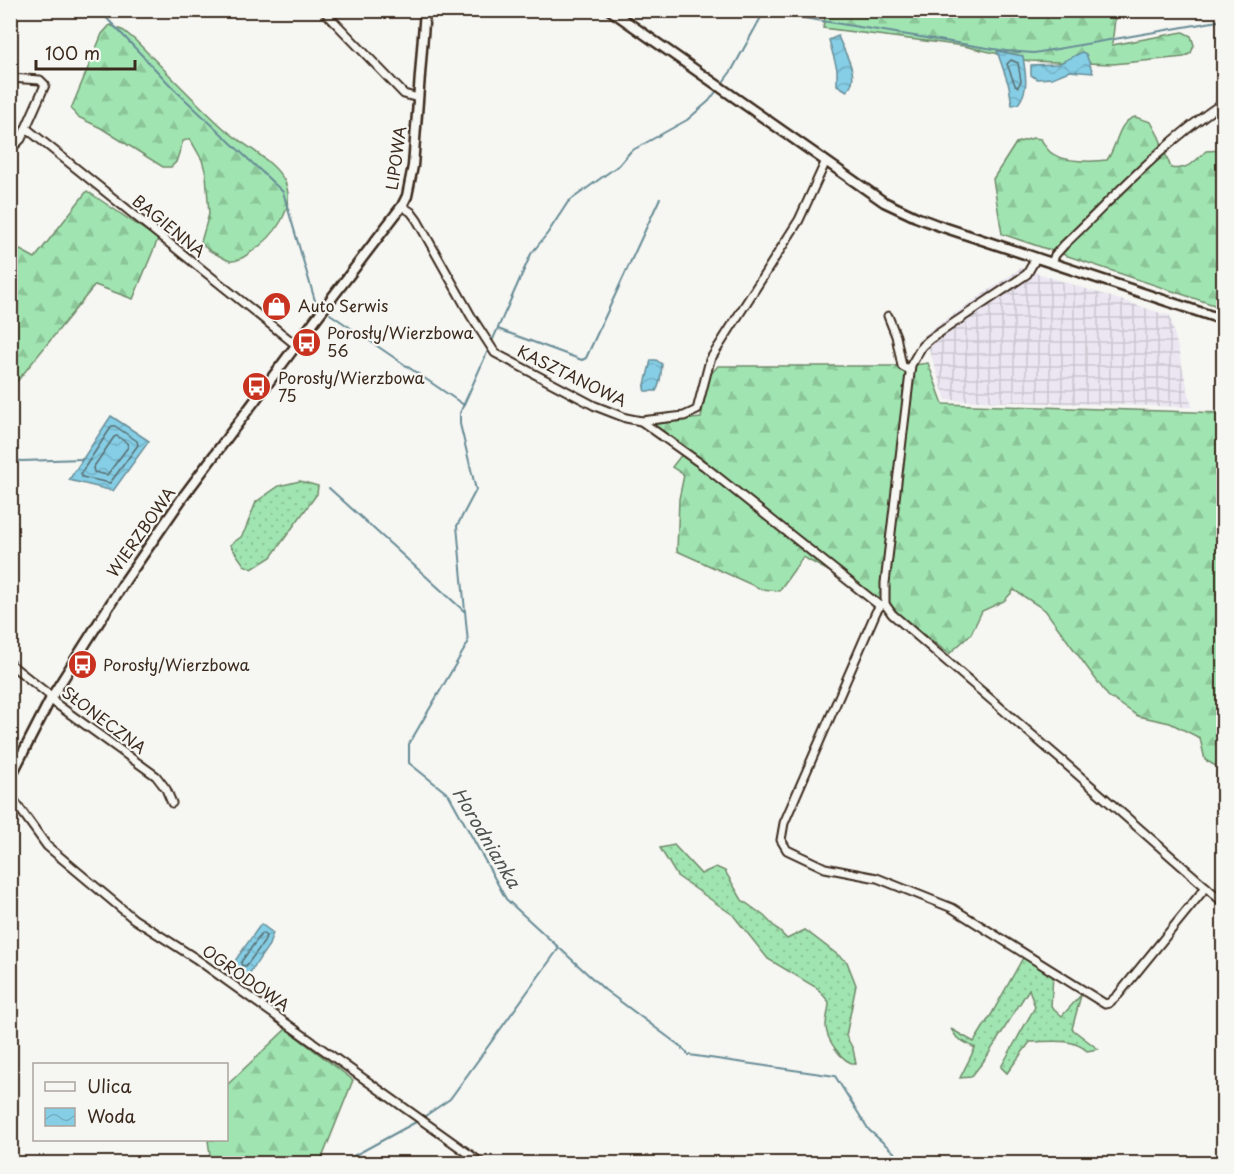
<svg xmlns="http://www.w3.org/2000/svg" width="1234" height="1174" font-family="'Playpen Sans',sans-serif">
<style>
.industrial{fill:url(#industrial-grid)}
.grass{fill:url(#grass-dots);stroke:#6e8868;stroke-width:1.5}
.forest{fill:url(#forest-firs);stroke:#6e8868;stroke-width:1.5}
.water{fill:url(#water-waves);stroke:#678c96;stroke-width:1.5}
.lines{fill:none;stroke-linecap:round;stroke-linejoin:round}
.shore{stroke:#596c6e;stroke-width:1.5}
.stream{stroke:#678c96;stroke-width:2}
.minor-casing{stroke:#3b2a1e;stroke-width:11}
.tertiary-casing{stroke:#3b2a1e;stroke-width:13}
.minor{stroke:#f6f6f2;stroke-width:7}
.tertiary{stroke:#f6f6f2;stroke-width:8}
.labels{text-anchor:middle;stroke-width:4.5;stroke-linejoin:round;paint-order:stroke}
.street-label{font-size:16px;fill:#3b2a1e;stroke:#f6f6f2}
.poi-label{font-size:16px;fill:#3b2a1e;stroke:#f6f6f2;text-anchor:start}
.water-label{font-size:18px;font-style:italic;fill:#4e5350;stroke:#f6f6f2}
</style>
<defs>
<pattern id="industrial-grid" width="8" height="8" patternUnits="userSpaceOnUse" patternTransform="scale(1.5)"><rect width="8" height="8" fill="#ebe6f2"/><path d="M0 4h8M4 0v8" fill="none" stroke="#cac5cf"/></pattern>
<pattern id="grass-dots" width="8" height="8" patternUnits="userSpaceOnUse" patternTransform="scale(1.5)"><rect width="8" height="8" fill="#a0e5b1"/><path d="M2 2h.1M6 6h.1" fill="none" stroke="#8bc598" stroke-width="1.8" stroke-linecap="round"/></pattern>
<pattern id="forest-firs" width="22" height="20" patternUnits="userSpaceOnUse" patternTransform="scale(1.5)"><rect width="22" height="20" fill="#a0e5b1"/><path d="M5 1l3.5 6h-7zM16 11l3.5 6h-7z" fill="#8bc598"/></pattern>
<pattern id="water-waves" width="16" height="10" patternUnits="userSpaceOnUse" patternTransform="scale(1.5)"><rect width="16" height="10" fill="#85cee6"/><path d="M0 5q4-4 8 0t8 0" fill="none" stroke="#74b1c5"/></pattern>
</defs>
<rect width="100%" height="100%" fill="#f6f6f2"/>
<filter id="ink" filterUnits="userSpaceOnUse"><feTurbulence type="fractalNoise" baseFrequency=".0167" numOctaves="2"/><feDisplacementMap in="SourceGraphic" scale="12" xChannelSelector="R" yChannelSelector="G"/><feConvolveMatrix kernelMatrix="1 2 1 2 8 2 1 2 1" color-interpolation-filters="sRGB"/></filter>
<g filter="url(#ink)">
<!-- industrial -->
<path class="industrial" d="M 1021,268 L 1170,316 L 1192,407 L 946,400 L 924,335 Z"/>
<!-- grass -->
<g class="grass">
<path d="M 300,481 L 318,486 L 317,494 L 271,557 L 252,569 L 244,565 L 230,545 L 241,537 L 245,530 L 256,502 L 279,486 Z"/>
<path d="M 674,845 L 701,874 L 716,867 L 725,871 L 742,900 L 764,916 L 787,939 L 805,930 L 847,962 L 856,985 L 846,1036 L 853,1049 L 856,1064 C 842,1063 826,1039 826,1026 C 826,1018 829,1010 829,1002 L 817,988 L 768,959 L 733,915 L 677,876 L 660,848 Z"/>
<path d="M 1024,956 L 1053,975 L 1051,1006 L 1062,1016 L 1081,995 L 1072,1029 L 1098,1049 L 1087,1051 C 1072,1037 1049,1042 1030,1042 L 1007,1073 L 1001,1067 L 1035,1007 L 1029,989 L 986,1058 L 971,1077 L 960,1078 L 975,1048 L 957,1038 L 951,1029 L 974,1042 L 991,1015 Z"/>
</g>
<!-- forest -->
<g class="forest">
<path d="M 1116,10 L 1112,45 L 1183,32 L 1191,36 L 1194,45 L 1191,53 L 1184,57 L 1113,64 L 1029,61 L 964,46 L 823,28 L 826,11 Z"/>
<path d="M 110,25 L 124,31 L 135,40 C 163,68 190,97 219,124 C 237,142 272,158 284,180 C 298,208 273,238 251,252 C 245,256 238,262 230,261 C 227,260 222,257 218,255 C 210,251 205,249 201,242 L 209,214 L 206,174 L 202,160 L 190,139 L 183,141 L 176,162 L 171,167 L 163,167 L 101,128 L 78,117 L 71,109 L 102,34 Z"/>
<path d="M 1135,117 L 1151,122 L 1159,137 L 1171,168 C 1186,171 1196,161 1206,151 L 1223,150 L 1223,308 L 1002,234 L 993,179 L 1016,143 L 1033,138 L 1041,139 C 1044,144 1047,151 1053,154 C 1065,162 1092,162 1107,160 C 1118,145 1117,122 1135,117 Z"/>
<path d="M 87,191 L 158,239 L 133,299 L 95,285 L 11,389 L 11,247 L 13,246 L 35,258 Z"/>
<path d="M 928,363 L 943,404 L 1223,413 L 1223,770 L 1205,760 L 1200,738 L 1170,723 L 1138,716 L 1108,696 L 1045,610 L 1014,590 L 1004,601 L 982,611 L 971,634 L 949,654 L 878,598 L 803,557 L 779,591 L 761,589 L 677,551 L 679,499 L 684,475 L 672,467 L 686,449 L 652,423 L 701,418 L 708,377 L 718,366 L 907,366 Z"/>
<path d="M 286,1029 L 353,1080 L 320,1163 L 205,1163 L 210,1155 L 208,1140 L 226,1140 L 227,1085 Z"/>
</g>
<!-- water -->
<g class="water">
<path d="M 838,36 C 844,53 862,77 847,91 L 837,85 L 837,69 L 829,40 Z"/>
<path d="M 997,51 L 1023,56 C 1025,74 1030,88 1018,104 L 1012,105 L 1009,86 Z"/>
<path d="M 1082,52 L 1086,54 L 1093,73 L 1069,71 L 1052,78 L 1037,79 L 1031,75 L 1031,65 L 1058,64 Z"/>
<path d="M 651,360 L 656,360 L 662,364 C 661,373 661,384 656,391 L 645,391 L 644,389 Z"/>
<path d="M 111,416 L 149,441 L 113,491 L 69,480 Z"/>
<path d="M 261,924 L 273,933 L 269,945 L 247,977 L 232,965 Z"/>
</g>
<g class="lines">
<!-- shore -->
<g class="shore">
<path d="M 1011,60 L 1018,63 L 1021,81 L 1018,87 L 1015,85 L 1007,64 Z"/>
<path d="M 112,426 L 115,426 L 137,441 L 138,445 L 110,483 L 82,477 L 81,473 Z"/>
<path d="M 117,436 L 127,443 L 128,447 L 107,475 L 94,472 L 93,468 L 114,437 Z"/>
<path d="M 262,933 L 266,936 L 264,942 L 246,966 L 242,966 L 241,962 Z"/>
</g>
<!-- stream -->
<g class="stream">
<path d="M 99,10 L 174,89 L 283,192 L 316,304"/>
<path d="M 765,10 L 732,70 L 709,101 L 687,120 L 631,151 L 619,165 L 568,202 L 547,234 L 531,254 L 460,413 L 460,424 L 476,490 L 457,526 L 468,643 L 409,744 L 409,763 L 449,795 L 506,899 L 605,990 L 680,1046 L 689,1055 L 835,1076 L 869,1130 L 907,1164"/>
<path d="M 764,13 L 804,18 L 1006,51 L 1034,53 L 1224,20"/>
<path d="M 330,314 L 464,405"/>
<path d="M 498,329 L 582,360 L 586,358 L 660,198"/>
<path d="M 10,460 L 22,461 L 83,459"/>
<path d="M 329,488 L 464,611"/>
<path d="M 425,1116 L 450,1099 L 559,948"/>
<path d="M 339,1164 L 416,1122"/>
</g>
<defs>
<g id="minor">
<path d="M 323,10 L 404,94 L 418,98"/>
<path d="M 10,78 L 40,80 L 45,85 L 21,139 L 10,150"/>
<path d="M 26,128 L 296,345"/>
<path d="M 402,206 L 411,212 L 417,220 L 471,316 L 495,353 L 595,406 L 626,418 L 641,421 L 684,416 L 697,410 L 710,360 L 799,220 L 825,163"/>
<path d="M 1036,258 L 1027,274 L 930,339 L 922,346 L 911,365 L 885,583 L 885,604 L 892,614 L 1067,765 L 1224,903"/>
<path d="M 1052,263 L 1055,255 L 1064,245 C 1115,196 1165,141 1224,102"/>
<path d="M 888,316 L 896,336 L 902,366 L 910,370"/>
<path d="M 641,421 L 704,466 L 880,606"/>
<path d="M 885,604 L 880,606 L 876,612 L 784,823 L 781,840 L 787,850 L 825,868 L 877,878 L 952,908 L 1105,1004 L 1109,1003 L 1118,995 L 1206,887"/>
<path d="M 10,664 L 48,694 L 55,703 L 156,776 L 166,789 L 172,803"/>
<path d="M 10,751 L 20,756"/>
<path d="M 10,795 L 47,846 L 134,919 L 195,958 L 483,1164"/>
</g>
<g id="tertiary">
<path d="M 610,10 L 884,202 L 916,217 L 937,225 L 1224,320"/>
<path d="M 10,778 L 51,698 L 125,581 L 183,497 L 318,316 L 402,206 L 407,196 L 413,166 L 425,10"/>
</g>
</defs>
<!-- minor casing -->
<use href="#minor" class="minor-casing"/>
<!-- tertiary casing -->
<use href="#tertiary" class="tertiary-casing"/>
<!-- minor -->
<use href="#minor" class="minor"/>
<!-- tertiary -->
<use href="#tertiary" class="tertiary"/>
</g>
</g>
<!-- icons -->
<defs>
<symbol id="shop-disc" viewBox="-11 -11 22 22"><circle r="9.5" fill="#c8321e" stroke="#f6f6f2"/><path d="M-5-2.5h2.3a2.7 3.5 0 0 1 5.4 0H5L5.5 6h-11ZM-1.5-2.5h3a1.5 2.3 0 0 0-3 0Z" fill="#fff"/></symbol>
<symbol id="bus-disc" viewBox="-11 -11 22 22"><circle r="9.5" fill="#c8321e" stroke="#f6f6f2"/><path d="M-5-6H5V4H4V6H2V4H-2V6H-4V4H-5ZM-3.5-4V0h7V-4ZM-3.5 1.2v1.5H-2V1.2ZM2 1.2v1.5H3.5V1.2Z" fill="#fff"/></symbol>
</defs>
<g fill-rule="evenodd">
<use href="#shop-disc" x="260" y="290" width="33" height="33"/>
<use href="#bus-disc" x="290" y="326" width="33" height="33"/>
<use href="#bus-disc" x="240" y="370" width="33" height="33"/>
<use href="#bus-disc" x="66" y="648" width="33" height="33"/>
</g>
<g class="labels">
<!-- street labels -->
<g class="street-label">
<text transform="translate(396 158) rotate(-82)" y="6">LIPOWA</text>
<text transform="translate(169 226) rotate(39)" y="6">BAGIENNA</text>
<text transform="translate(572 376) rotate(26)" y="6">KASZTANOWA</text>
<text transform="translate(141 532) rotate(-55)" y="6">WIERZBOWA</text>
<text transform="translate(104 720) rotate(37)" y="6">SŁONECZNA</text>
<text transform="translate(246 978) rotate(35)" y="6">OGRODOWA</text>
</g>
<!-- poi labels -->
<g class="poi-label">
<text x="298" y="312">Auto Serwis</text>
<text x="327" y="339">Porosły/Wierzbowa<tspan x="327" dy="18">56</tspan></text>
<text x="278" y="384">Porosły/Wierzbowa<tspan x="278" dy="18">75</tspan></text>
<text x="103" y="671">Porosły/Wierzbowa</text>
</g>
<!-- water labels -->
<g class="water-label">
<text transform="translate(486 838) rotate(59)" y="6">Horodnianka</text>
</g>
</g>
<!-- margin -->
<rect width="1234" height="1174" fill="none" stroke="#f6f6f2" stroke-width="36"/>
<rect x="18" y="18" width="1198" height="1138" fill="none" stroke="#3b2a1e" stroke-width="2" filter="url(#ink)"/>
<!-- legend -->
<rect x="33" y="1063" width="195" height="78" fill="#f6f6f2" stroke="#aba49d" stroke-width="1.5"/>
<rect x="45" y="1082" width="30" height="9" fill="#f6f6f2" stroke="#aba49d" stroke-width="1.5"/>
<text x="87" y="1093" font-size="18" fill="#3b2a1e">Ulica</text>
<rect x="45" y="1108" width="30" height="18" fill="url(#water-waves)" stroke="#aba49d" stroke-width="1.5"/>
<text x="87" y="1123" font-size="18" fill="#3b2a1e">Woda</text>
<!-- scale -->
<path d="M36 60v9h99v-9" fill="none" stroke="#3b2a1e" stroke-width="3"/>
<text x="45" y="60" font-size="18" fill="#3b2a1e" stroke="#f6f6f2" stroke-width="4.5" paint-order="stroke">100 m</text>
</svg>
